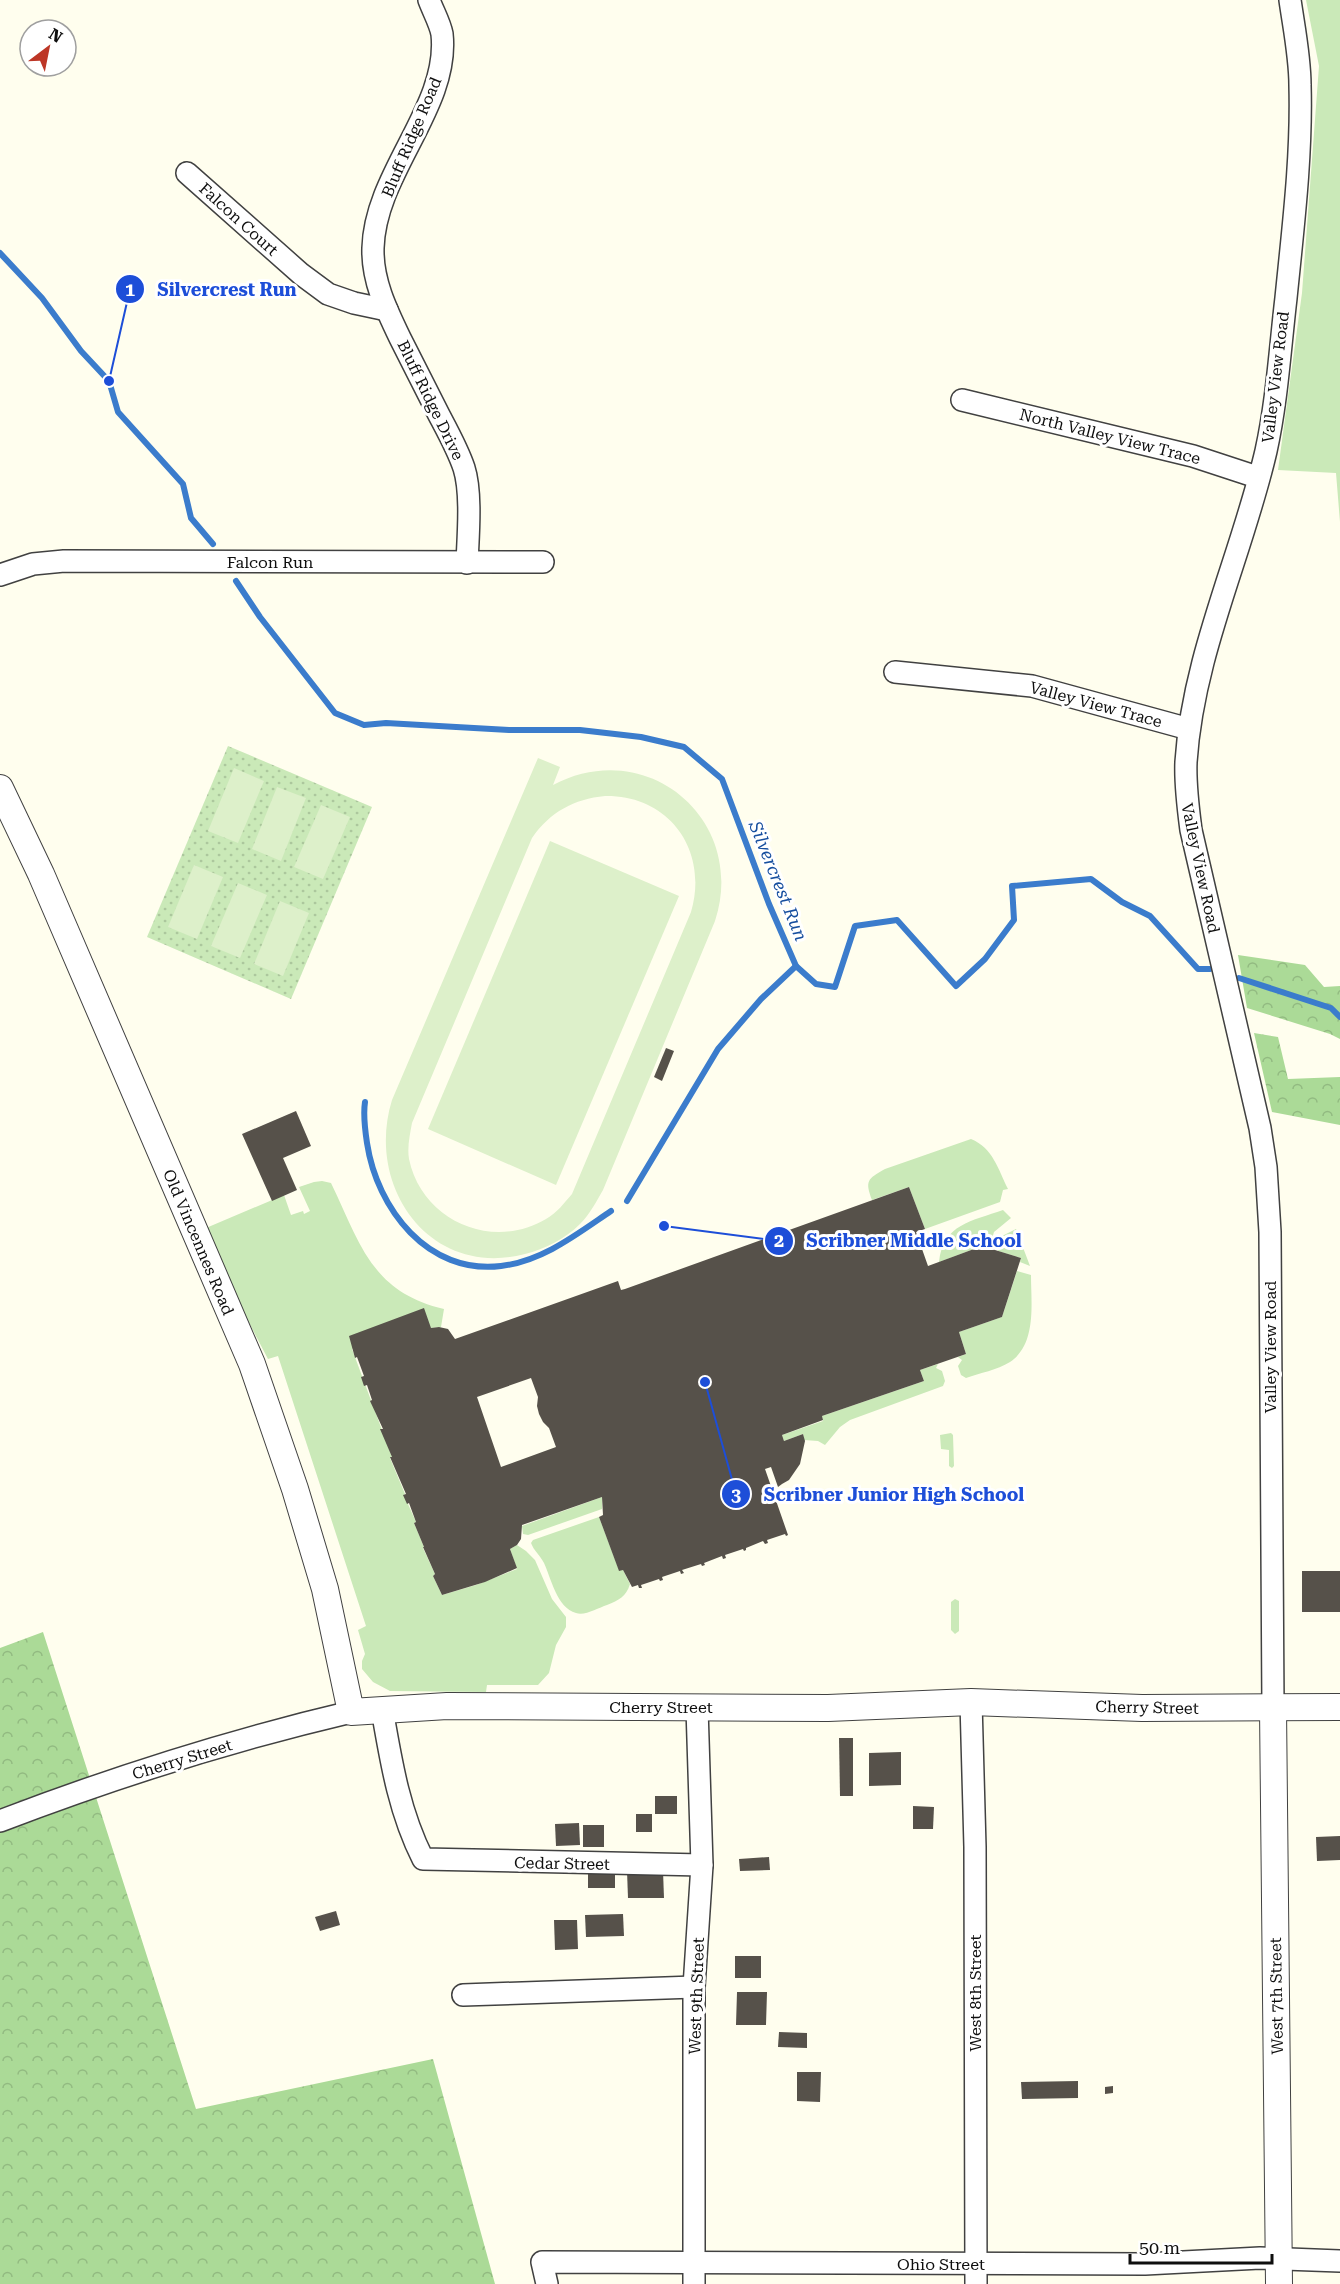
<svg xmlns="http://www.w3.org/2000/svg" width="1340" height="2284" font-family="'Roboto Serif',serif">
<style>
.grass{fill:#cae9b8}
.forest{fill:url(#forest-crowns)}
.park{fill:url(#park-dots)}
.pitch{fill:#ddf0ca;fill-rule:evenodd}
.lines{fill:none;stroke-linecap:round;stroke-linejoin:round}
.stream{stroke:#3b7ccc;stroke-width:6}
.building{fill:#56514a;fill-rule:evenodd}
.minor-casing{stroke:#414141;stroke-width:24}
.tertiary-casing{stroke:#414141;stroke-width:28}
.minor{stroke:#fff;stroke-width:21}
.tertiary{stroke:#fff;stroke-width:26}
.labels{text-anchor:middle;stroke-width:6;stroke-linejoin:round;paint-order:stroke}
.street-label{font-size:16px;fill:#0e0e0e;stroke:#fff}
.water-label{font-size:18px;font-style:italic;fill:#174f9f;stroke:#fff}
.leader{fill:none;stroke:#1d4ed8;stroke-width:2}
.callout-dot{fill:#1d4ed8;stroke:#fff;stroke-width:2}
.mark-label{font-size:18px;text-anchor:middle;font-weight:bold;fill:#fff}
.callout-label{font-size:18px;text-anchor:middle;font-weight:bold;fill:#1d4ed8;stroke:#fff;stroke-width:6;stroke-linejoin:round;paint-order:stroke}
</style>
<defs>
<pattern id="forest-crowns" width="20" height="18" patternUnits="userSpaceOnUse" patternTransform="scale(1.5)"><rect width="20" height="18" fill="#abda97"/><path d="M2 6a3 3 0 1 1 6 0M12 15a3 3 0 1 1 6 0" fill="none" stroke="#92ba81"/></pattern>
<pattern id="park-dots" width="8" height="8" patternUnits="userSpaceOnUse" patternTransform="scale(1.5)"><rect width="8" height="8" fill="#cae9b8"/><path d="M2 2h.1M6 6h.1" fill="none" stroke="#acc79d" stroke-width="1.8" stroke-linecap="round"/></pattern>
</defs>
<rect width="100%" height="100%" fill="#fffeee"/>
<!-- grass -->
<g class="grass">
<path d="M 1306,0 L 1340,0 L 1340,522 L 1336,473 L 1278,470 L 1302,293 L 1319,66 Z"/>
<path d="M 971,1139 C 993,1148 998,1169 1008,1189 L 1003,1190 L 1000,1202 L 925,1229 L 909,1187 L 872,1200 C 865,1181 867,1179 885,1169 Z"/>
<path d="M 322,1181 L 331,1183 C 360,1243 371,1292 444,1309 L 441,1327 L 431,1328 L 352,1349 L 392,1457 L 390,1458 L 405,1494 L 404,1495 L 416,1522 L 414,1523 L 424,1547 L 423,1548 L 435,1574 L 433,1576 L 442,1595 L 476,1585 L 517,1569 L 510,1549 L 517,1545 L 526,1551 L 535,1560 L 552,1599 L 566,1617 L 566,1627 L 556,1645 L 549,1673 L 538,1685 L 487,1685 L 486,1692 L 390,1691 L 373,1682 L 362,1669 L 362,1661 L 365,1654 L 358,1630 L 366,1626 L 278,1356 L 268,1359 L 233,1292 L 206,1228 L 284,1195 L 291,1215 L 303,1211 L 304,1214 L 310,1211 L 299,1187 L 314,1182 Z"/>
<path d="M 1003,1210 L 1011,1218 L 994,1232 L 989,1248 L 982,1246 L 939,1262 C 943,1224 972,1221 1003,1210 Z"/>
<path d="M 1016,1229 L 1030,1266 L 1020,1262 L 1021,1258 L 998,1251 L 1002,1236 Z"/>
<path d="M 1017,1271 L 1031,1275 C 1031,1303 1037,1344 1010,1362 C 997,1370 980,1373 966,1378 L 961,1375 L 958,1366 L 962,1360 L 958,1357 L 966,1354 L 959,1332 L 1002,1317 Z"/>
<path d="M 938,1364 L 936,1368 L 942,1371 L 945,1381 L 943,1386 L 850,1420 L 840,1427 L 825,1445 L 818,1441 L 804,1440 L 803,1434 L 784,1441 L 782,1435 L 823,1421 L 822,1416 L 924,1381 L 920,1370 Z"/>
<path d="M 951,1433 L 953,1435 L 954,1466 L 952,1468 L 949,1466 L 949,1450 L 941,1449 L 940,1435 Z"/>
<path d="M 602,1497 L 602,1509 L 528,1535 L 523,1534 L 522,1526 Z"/>
<path d="M 599,1517 L 619,1570 L 623,1570 L 630,1584 C 626,1597 619,1600 607,1605 C 598,1608 585,1616 576,1613 C 557,1608 551,1578 544,1563 C 540,1555 534,1551 531,1543 L 533,1540 Z"/>
<path d="M 955,1599 L 959,1601 L 959,1631 L 955,1634 L 951,1630 L 951,1602 Z"/>
</g>
<!-- forest -->
<g class="forest">
<path d="M 1238,955 L 1305,965 L 1324,987 L 1340,986 L 1340,1039 L 1330,1034 L 1247,1008 Z"/>
<path d="M 1254,1033 L 1278,1037 L 1288,1079 L 1340,1077 L 1340,1125 L 1272,1112 Z"/>
<path d="M 43,1632 L 196,2109 L 433,2059 L 495,2284 L 0,2284 L 0,1648 Z"/>
</g>
<!-- park -->
<path class="park" d="M 228,746 L 372,807 L 291,999 L 147,937 Z"/>
<!-- pitch -->
<g class="pitch">
<path d="M 538,758 L 560,767 L 553,785 C 647,735 748,820 715,921 L 603,1190 C 596,1202 590,1214 580,1224 C 565,1239 545,1249 525,1254 C 430,1279 365,1187 392,1100 ZM 605,796 C 670,795 709,851 691,912 L 572,1194 C 564,1203 557,1213 546,1219 C 492,1251 422,1221 409,1159 C 407,1147 410,1134 412,1123 L 532,838 C 550,812 574,799 605,796 Z"/>
<path d="M 234,768 L 264,781 L 238,843 L 208,831 Z"/>
<path d="M 277,787 L 306,798 L 281,861 L 252,849 Z"/>
<path d="M 321,805 L 350,817 L 323,879 L 294,867 Z"/>
<path d="M 550,841 L 679,896 L 556,1185 L 428,1129 Z"/>
<path d="M 194,865 L 223,877 L 197,939 L 168,927 Z"/>
<path d="M 238,883 L 267,895 L 240,958 L 211,946 Z"/>
<path d="M 280,901 L 309,913 L 283,976 L 254,964 Z"/>
</g>
<g class="lines">
<!-- stream -->
<g class="stream">
<path d="M 0,253 L 42,298 L 81,351 L 109,381 L 118,412 L 183,484 L 191,518 L 213,544"/>
<path d="M 236,581 L 260,617 L 335,713 L 364,725 L 386,723 L 509,730 L 580,730 L 641,737 L 684,747 L 722,779 L 769,904 L 796,966 L 816,984 L 835,987 L 855,926 L 897,920 L 956,986 L 985,959 L 1014,920 L 1012,886 L 1091,879 L 1122,902 L 1150,916 L 1198,969 L 1210,969"/>
<path d="M 1239,978 L 1331,1008 L 1340,1017"/>
<path d="M 365,1102 C 363,1115 365,1130 367,1143 C 377,1209 428,1275 501,1266 C 543,1261 577,1234 611,1211"/>
<path d="M 627,1201 L 718,1049 L 761,999 L 796,966"/>
</g>
</g>
<!-- building -->
<g class="building">
<path d="M 666,1048 L 674,1051 L 662,1081 L 654,1077 Z"/>
<path d="M 296,1111 L 311,1146 L 283,1158 L 297,1190 L 272,1201 L 242,1134 Z"/>
<path d="M 909,1187 L 925,1229 L 916,1232 L 928,1266 L 982,1246 L 1021,1258 L 1002,1317 L 959,1332 L 966,1354 L 920,1370 L 924,1381 L 822,1416 L 823,1420 L 782,1435 L 784,1441 L 803,1434 L 805,1441 L 800,1464 L 789,1480 L 782,1484 L 778,1487 L 771,1467 L 765,1469 L 788,1535 L 786,1536 L 785,1534 L 767,1540 L 768,1543 L 765,1544 L 763,1541 L 746,1548 L 746,1550 L 744,1551 L 743,1549 L 725,1555 L 726,1558 L 723,1559 L 722,1556 L 704,1563 L 705,1565 L 702,1566 L 701,1564 L 682,1570 L 684,1573 L 681,1574 L 680,1571 L 662,1577 L 663,1580 L 660,1581 L 659,1579 L 641,1585 L 642,1588 L 639,1588 L 638,1585 L 632,1587 L 623,1570 L 619,1571 L 599,1517 L 603,1515 L 602,1497 L 522,1525 L 521,1539 L 517,1545 L 510,1549 L 517,1568 L 485,1582 L 442,1595 L 433,1576 L 435,1574 L 423,1547 L 424,1547 L 414,1523 L 416,1522 L 409,1503 L 407,1504 L 403,1495 L 406,1494 L 390,1457 L 392,1457 L 380,1429 L 383,1429 L 370,1401 L 372,1400 L 367,1385 L 364,1386 L 361,1377 L 364,1376 L 357,1357 L 355,1358 L 349,1336 L 424,1308 L 431,1328 L 439,1327 L 448,1329 L 455,1339 L 618,1281 L 621,1290 L 625,1289 ZM 531,1378 L 538,1397 L 537,1406 L 539,1414 L 543,1422 L 549,1428 L 556,1447 L 501,1467 L 477,1397 Z"/>
<rect x="1302" y="1571" width="38" height="41"/>
<path d="M 839,1738 L 853,1738 L 853,1796 L 840,1796 Z"/>
<path d="M 901,1752 L 901,1785 L 869,1786 L 869,1753 Z"/>
<rect x="655" y="1796" width="22" height="18"/>
<path d="M 913,1806 L 934,1807 L 933,1829 L 913,1829 Z"/>
<rect x="636" y="1814" width="16" height="18"/>
<path d="M 579,1823 L 580,1845 L 556,1846 L 555,1824 Z"/>
<rect x="583" y="1825" width="21" height="22"/>
<path d="M 1340,1836 L 1340,1860 L 1317,1861 L 1316,1837 Z"/>
<path d="M 769,1857 L 770,1870 L 740,1871 L 739,1859 Z"/>
<rect x="588" y="1871" width="27" height="17"/>
<path d="M 627,1871 L 663,1871 L 664,1898 L 628,1898 Z"/>
<path d="M 336,1911 L 340,1925 L 320,1931 L 315,1917 Z"/>
<path d="M 623,1914 L 624,1936 L 586,1937 L 585,1915 Z"/>
<path d="M 554,1920 L 577,1920 L 578,1949 L 555,1950 Z"/>
<rect x="735" y="1956" width="26" height="22"/>
<path d="M 737,1992 L 767,1992 L 766,2025 L 736,2025 Z"/>
<path d="M 779,2032 L 807,2033 L 807,2048 L 778,2047 Z"/>
<path d="M 797,2072 L 821,2072 L 820,2102 L 797,2101 Z"/>
<path d="M 1078,2081 L 1078,2098 L 1022,2099 L 1021,2082 Z"/>
<path d="M 1113,2086 L 1113,2093 L 1105,2094 L 1105,2087 Z"/>
</g>
<g class="lines">
<defs>
<g id="minor">
<path d="M 429,0 C 433,11 440,23 442,34 C 450,107 375,172 373,248 C 372,280 386,309 400,338 C 413,364 426,389 439,415 C 448,432 458,450 464,468 C 472,493 468,537 467,563"/>
<path d="M 187,173 L 301,274 L 328,294 L 354,303 L 387,310"/>
<path d="M 962,400 L 1193,456 L 1257,477"/>
<path d="M 0,575 L 33,564 L 64,561 L 543,562"/>
<path d="M 895,672 L 1032,686 L 1189,729"/>
<path d="M 971,1702 L 975,1847 L 976,2284"/>
<path d="M 1273,1708 L 1270,1232 L 1266,1167 L 1260,1128 L 1191,830 C 1188,807 1185,785 1186,762 C 1193,654 1242,555 1266,451 C 1277,401 1280,349 1286,298 C 1293,228 1302,156 1300,85 C 1300,57 1294,28 1290,0"/>
<path d="M 382,1709 C 391,1761 399,1812 423,1859 L 702,1865"/>
<path d="M 0,1821 C 115,1777 232,1740 351,1712"/>
<path d="M 463,1995 L 694,1987"/>
<path d="M 547,2284 L 542,2262 L 1145,2264 L 1260,2258 L 1340,2261"/>
<path d="M 694,2284 L 694,1987 L 702,1865 L 697,1708"/>
</g>
<g id="tertiary">
<path d="M 0,788 L 41,874 L 252,1364 L 295,1489 L 325,1589 L 351,1712 L 447,1706 L 828,1708 L 971,1702 L 1142,1708 L 1340,1707"/>
<path d="M 1273,1708 L 1279,2284"/>
</g>
</defs>
<!-- minor casing -->
<use href="#minor" class="minor-casing"/>
<!-- tertiary casing -->
<use href="#tertiary" class="tertiary-casing"/>
<!-- minor -->
<use href="#minor" class="minor"/>
<!-- tertiary -->
<use href="#tertiary" class="tertiary"/>
</g>
<g class="labels">
<!-- street labels -->
<g class="street-label">
<text transform="translate(411 137) rotate(-67)" y="6">Bluff Ridge Road</text>
<text transform="translate(239 219) rotate(42)" y="6">Falcon Court</text>
<text transform="translate(1275 377) rotate(-83)" y="6">Valley View Road</text>
<text transform="translate(431 400) rotate(64)" y="6">Bluff Ridge Drive</text>
<text transform="translate(1110 436) rotate(14)" y="6">North Valley View Trace</text>
<text x="270" y="568">Falcon Run</text>
<text transform="translate(1096 704) rotate(15)" y="6">Valley View Trace</text>
<text transform="translate(1201 868) rotate(78)" y="6">Valley View Road</text>
<text transform="translate(199 1242) rotate(67)" y="6">Old Vincennes Road</text>
<text transform="translate(1270 1347) rotate(-90)" y="6">Valley View Road</text>
<text x="661" y="1713">Cherry Street</text>
<text transform="translate(1147 1707) rotate(1)" y="6">Cherry Street</text>
<text transform="translate(182 1759) rotate(-17)" y="6">Cherry Street</text>
<text transform="translate(562 1863) rotate(1)" y="6">Cedar Street</text>
<text transform="translate(975 1993) rotate(-90)" y="6">West 8th Street</text>
<text transform="translate(696 1996) rotate(-88)" y="6">West 9th Street</text>
<text transform="translate(1276 1996) rotate(-91)" y="6">West 7th Street</text>
<text x="941" y="2270">Ohio Street</text>
</g>
<!-- water labels -->
<g class="water-label">
<text transform="translate(778 881) rotate(68)" y="6">Silvercrest Run</text>
</g>
</g>
<!-- callouts -->
<path class="leader" d="M109 381L130 289M664 1226L779 1241M705 1382L736 1494"/>
<g class="callout-dot">
<circle cx="109" cy="381" r="6"/>
<circle cx="664" cy="1226" r="6"/>
<circle cx="705" cy="1382" r="6"/>
<circle cx="130" cy="289" r="15"/>
<circle cx="779" cy="1241" r="15"/>
<circle cx="736" cy="1494" r="15"/>
</g>
<g class="mark-label">
<text x="130" y="296">1</text>
<text x="779" y="1247">2</text>
<text x="736" y="1501">3</text>
</g>
<g class="callout-label">
<text x="227" y="296">Silvercrest Run</text>
<text x="914" y="1247">Scribner Middle School</text>
<text x="894" y="1501">Scribner Junior High School</text>
</g>
<!-- north arrow -->
<g transform="translate(48 48) rotate(32)"><circle r="28" fill="#ffffff" stroke="#9f9f9f" stroke-width="1.5"/>
<path d="M0-4.5L10 22L0 15L-10 22Z" fill="#bd3626"/>
<text y="-9" font-size="16" font-weight="bold" text-anchor="middle" fill="#0e0e0e">N</text>
</g>
<!-- scale -->
<path d="M1130 2254v9h142v-9" fill="none" stroke="#0e0e0e" stroke-width="3"/>
<text x="1139" y="2254" font-size="18" fill="#0e0e0e" stroke="#ffffff" stroke-width="4.5" paint-order="stroke">50 m</text>
</svg>
